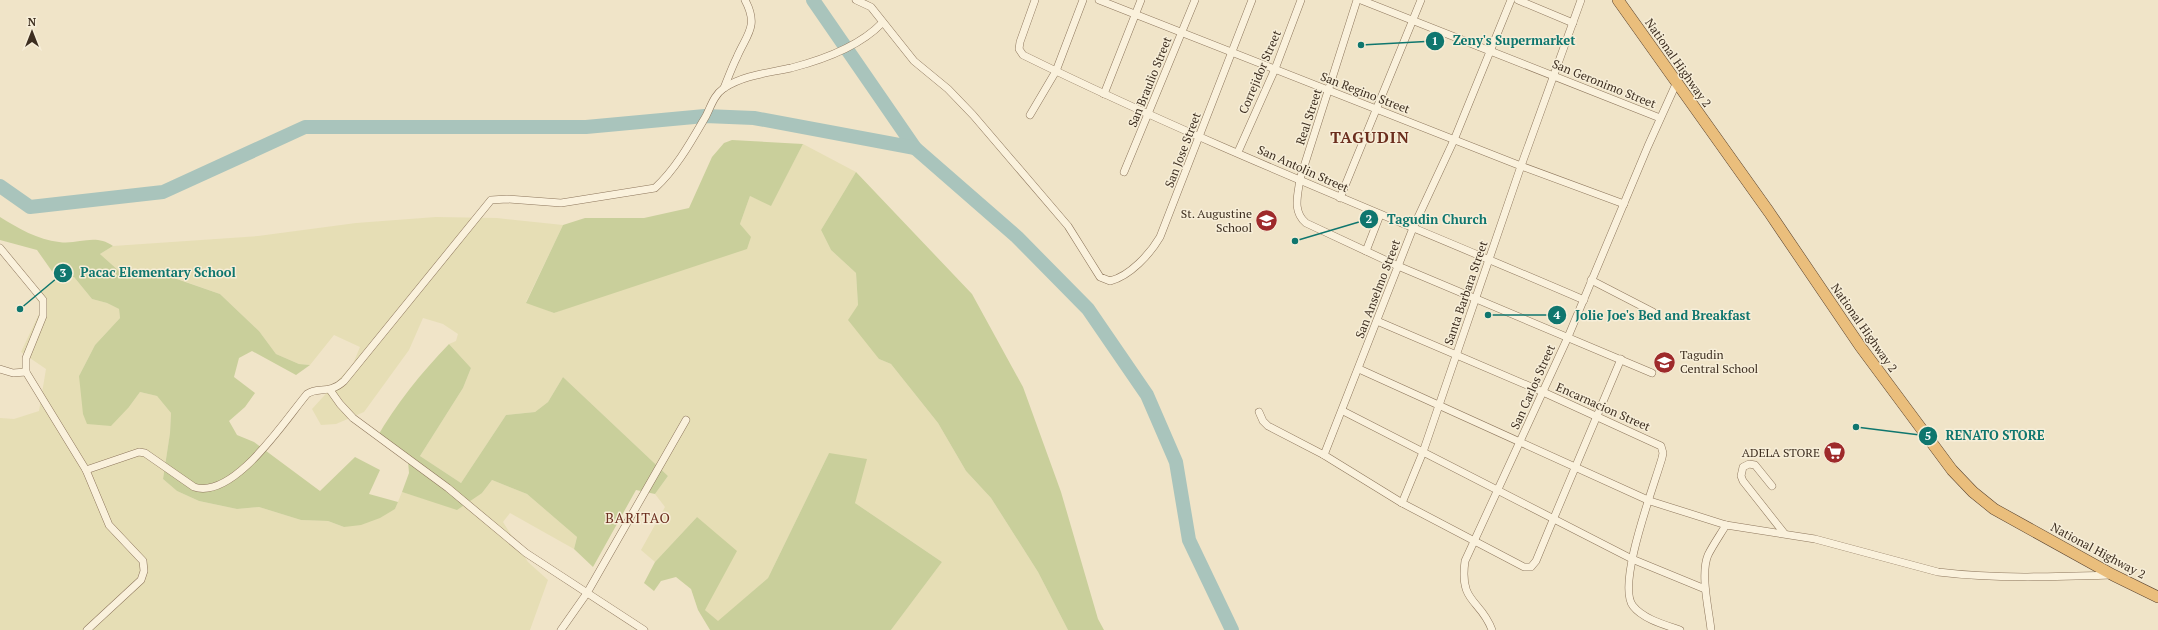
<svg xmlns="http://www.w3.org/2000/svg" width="2158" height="630" font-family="'PT Serif',serif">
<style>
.farmland{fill:#e6deb5}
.green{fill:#c9cf9b}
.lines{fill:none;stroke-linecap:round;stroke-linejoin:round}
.river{stroke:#a9c4bc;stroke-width:14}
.minor-casing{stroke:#8d765c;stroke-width:8}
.trunk-casing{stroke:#5b4430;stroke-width:12}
.minor{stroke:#faf1dc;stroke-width:7}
.trunk{stroke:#eabe7c;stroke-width:11}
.labels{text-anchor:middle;stroke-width:3;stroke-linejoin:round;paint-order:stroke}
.street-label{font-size:12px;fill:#3d2e20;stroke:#f7eed8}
.poi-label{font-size:12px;fill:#3d2e20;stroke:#f7eed8;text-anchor:end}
.quarter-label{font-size:14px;letter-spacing:1px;fill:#6b2e1e;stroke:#f7eed8}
.district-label{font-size:16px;font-weight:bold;letter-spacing:1px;fill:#6b2e1e;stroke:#f7eed8}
.leader{fill:none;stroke:#0f766e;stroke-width:1.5}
.callout-dot{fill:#0f766e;stroke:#f7eed8;stroke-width:1.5}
.mark-label{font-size:12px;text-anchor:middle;font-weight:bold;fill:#fff}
.callout-label{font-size:13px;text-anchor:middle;font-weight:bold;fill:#0f766e;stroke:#f7eed8;stroke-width:3;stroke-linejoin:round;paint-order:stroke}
</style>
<rect width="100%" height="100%" fill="#f0e4c8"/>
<!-- farmland -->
<g class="farmland">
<path d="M 803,144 L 856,172 L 821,230 L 831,250 L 856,273 L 858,305 L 879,359 L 891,364 L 938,423 L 966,471 L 991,498 L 1038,572 L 1068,630 L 891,630 L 942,562 L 855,503 L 829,453 L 768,578 L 718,622 L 705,610 L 697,517 L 655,562 L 641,550 L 665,507 L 655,494 L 668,476 L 563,377 L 548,402 L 535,412 L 506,415 L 461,483 L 420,456 L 463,388 L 471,368 L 449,344 L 456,341 L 458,334 L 443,324 L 423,318 L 409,350 L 364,412 L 336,424 L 321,425 L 312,409 L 353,364 L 360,347 L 334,335 L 310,365 L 299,364 L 276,354 L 259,331 L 220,294 L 175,278 L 138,276 L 119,271 L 100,254 L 113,246 L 258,236 L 356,223 L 436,217 L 497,218 L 563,225 L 526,302 L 554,313 L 750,237 L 740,224 L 750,196 L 771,205 Z"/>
<path d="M 56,277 L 74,277 L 92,299 L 107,303 L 119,309 L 120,318 L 95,345 L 79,376 L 129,407 L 140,392 L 157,396 L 171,413 L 170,433 L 163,479 L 177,491 L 199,501 L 237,509 L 259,507 L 301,520 L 328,521 L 344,527 L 395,509 L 402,492 L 425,499 L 482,493 L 492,480 L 527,494 L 577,537 L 574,549 L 510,513 L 503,522 L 528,562 L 548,580 L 530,630 L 0,630 L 0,418 L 14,419 L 39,411 L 46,369 L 21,352 L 39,314 L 39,303 L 36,298 Z"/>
</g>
<!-- green -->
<g class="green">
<path d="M 732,140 L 803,144 L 771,206 L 750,196 L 740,224 L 751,237 L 747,249 L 554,313 L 526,303 L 563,225 L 585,218 L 644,218 L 689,208 L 712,157 L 724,143 Z"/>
<path d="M 856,172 L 972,294 L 1023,387 L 1061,492 L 1098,619 L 1104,630 L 1068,630 L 1038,572 L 991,498 L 966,471 L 938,423 L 891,364 L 879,359 L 848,320 L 858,305 L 856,273 L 831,250 L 821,230 Z"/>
<path d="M 0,217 C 18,228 38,240 59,242 C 79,245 94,233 113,246 L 100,254 L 119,271 L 138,276 L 174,278 L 220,294 L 259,331 L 276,354 L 299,364 L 310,365 L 296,375 L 252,351 L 239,358 L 234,377 L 255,393 L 245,407 L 229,421 L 237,435 L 254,442 L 320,491 L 355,457 L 380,470 L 369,494 L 398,502 L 395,509 L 380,518 L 361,525 L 344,527 L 328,521 L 301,520 L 259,507 L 237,509 L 199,501 L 177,491 L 163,479 L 170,433 L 171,413 L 157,396 L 140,392 L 129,407 L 111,426 L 87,424 L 83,414 L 79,376 L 95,345 L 120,318 L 119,309 L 107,303 L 92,299 L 74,277 L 56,277 L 37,250 L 0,240 Z"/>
<path d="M 449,344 L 471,368 L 463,388 L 420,456 L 461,483 L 506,415 L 535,412 L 548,402 L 563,377 L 668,476 L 655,494 L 636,490 L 593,567 L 574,549 L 577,537 L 527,494 L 492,480 L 482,493 L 457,510 L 402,492 L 409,473 L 408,461 L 376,439 C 396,404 421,373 449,344 Z"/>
<path d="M 829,453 L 867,459 L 855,503 L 942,562 L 891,630 L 710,630 L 698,610 L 691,589 L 676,577 L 661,581 L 654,591 L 644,583 L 655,562 L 697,517 L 737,551 L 705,610 L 718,621 L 768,578 Z"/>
</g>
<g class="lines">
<!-- river -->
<g class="river">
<path d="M 813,0 L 915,148 L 1017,237 L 1088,309 L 1147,395 L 1176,462 L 1189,540 L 1232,630"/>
<path d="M 0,186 L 30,207 L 163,192 L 305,127 L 586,127 L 705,116 L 754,118 L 915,148"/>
</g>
<defs>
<g id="minor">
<path d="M 856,0 L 871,7 L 914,61 L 948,89 L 973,115 L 1068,226 L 1100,277 L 1110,281 C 1130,276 1150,254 1160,237 L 1252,0"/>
<path d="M 1035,0 L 1020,42 L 1019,49 L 1023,55 C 1206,145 1396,219 1584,300"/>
<path d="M 1099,0 L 1521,166 L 1624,204"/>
<path d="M 1357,0 L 1300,179 C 1298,195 1292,211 1306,223 L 1398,266 L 1652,373"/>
<path d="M 1361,0 L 1660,118"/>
<path d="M 1518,0 L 1573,23"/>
<path d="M 724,88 C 728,78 732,67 737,57 C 747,34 759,26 745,0"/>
<path d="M 1104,94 L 1141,0"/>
<path d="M 1030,115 L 1056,71 L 1083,0"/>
<path d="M 1238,152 L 1275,69 L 1301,0"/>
<path d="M 1124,172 L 1195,0"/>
<path d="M 1340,198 L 1421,0"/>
<path d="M 0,248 L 43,300 L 43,316 L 26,358 L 26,372 L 86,470 L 109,525 L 143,561 L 144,571 L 141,580 L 87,630"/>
<path d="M 1366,251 L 1380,215"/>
<path d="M 1591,280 L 1653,312"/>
<path d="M 1377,321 L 1543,392 L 1661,446 L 1663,453 L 1662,458 C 1654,486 1616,585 1633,606 C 1643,619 1665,625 1680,630"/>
<path d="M 0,369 L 13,373 L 26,372"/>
<path d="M 1359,369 L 1650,501 L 1726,525 L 1815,539 L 1938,572 C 1995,579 2053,577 2110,575"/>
<path d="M 330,390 L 340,404 L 353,418 L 448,488 L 526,553 L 644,630"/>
<path d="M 1343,411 L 1632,559 L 1705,589"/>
<path d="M 1259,412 L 1263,421 L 1268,426 L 1324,455 L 1402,503 L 1524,567 L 1531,567 L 1536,561 L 1553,520 L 1621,359"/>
<path d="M 1324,455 L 1413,228 L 1454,140 L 1511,0"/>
<path d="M 86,470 L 139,452 L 145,453 L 194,487 C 234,500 285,420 307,394 C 318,386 329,395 344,381 L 491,200 L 507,199 L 561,203 L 655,188 C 676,169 692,140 706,116 C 711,106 714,95 724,88 C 744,75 768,73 791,68 C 822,60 860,46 882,23"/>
<path d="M 1772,486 L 1755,465 L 1749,464 L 1743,467 L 1741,476 L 1743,481 L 1784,533"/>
<path d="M 1402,503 L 1423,452 L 1521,166 L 1581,0"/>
<path d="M 561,630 L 587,593 L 686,420"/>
<path d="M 1492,630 C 1481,599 1459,604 1465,561 L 1568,337 L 1648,146 L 1676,84"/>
<path d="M 1711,630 C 1709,610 1700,574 1708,555 C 1713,545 1720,535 1726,525"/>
</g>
<path id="trunk" d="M 1618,0 L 1769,212 L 1860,346 L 1952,470 L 1973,492 L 1994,509 L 2113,575 L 2158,597"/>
</defs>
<!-- minor casing -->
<use href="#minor" class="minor-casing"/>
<!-- trunk casing -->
<use href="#trunk" class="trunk-casing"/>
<!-- minor -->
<use href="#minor" class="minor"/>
<!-- trunk -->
<use href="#trunk" class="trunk"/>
</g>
<!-- icons -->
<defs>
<symbol id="school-disc" viewBox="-11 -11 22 22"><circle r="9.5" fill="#9e2a2b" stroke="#f7eed8"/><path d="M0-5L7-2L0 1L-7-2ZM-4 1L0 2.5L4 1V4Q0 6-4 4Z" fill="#fff"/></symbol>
<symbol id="supermarket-disc" viewBox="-11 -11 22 22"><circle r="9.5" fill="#9e2a2b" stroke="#f7eed8"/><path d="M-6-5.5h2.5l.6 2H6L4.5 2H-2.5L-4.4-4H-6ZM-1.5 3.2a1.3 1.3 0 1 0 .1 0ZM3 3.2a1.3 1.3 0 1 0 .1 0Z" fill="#fff"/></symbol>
</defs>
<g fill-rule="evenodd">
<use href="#school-disc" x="1254" y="208" width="25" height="25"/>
<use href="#school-disc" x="1652" y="350" width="25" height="25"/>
<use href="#supermarket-disc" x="1822" y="440" width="25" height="25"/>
</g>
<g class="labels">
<!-- street labels -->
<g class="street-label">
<text transform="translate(1678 63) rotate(55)" y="4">National Highway 2</text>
<text transform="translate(1260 72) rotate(-67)" y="4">Correjidor Street</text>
<text transform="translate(1150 82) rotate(-68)" y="4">San Braulio Street</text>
<text transform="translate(1604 84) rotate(22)" y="4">San Geronimo Street</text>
<text transform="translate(1365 93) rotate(21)" y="4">San Regino Street</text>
<text transform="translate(1309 117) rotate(-72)" y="4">Real Street</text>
<text transform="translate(1183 150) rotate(-69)" y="4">San Jose Street</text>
<text transform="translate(1303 169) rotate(24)" y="4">San Antolin Street</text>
<text transform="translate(1378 289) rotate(-69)" y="4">San Anselmo Street</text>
<text transform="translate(1466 293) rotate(-71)" y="4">Santa Barbara Street</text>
<text transform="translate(1864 328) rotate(55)" y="4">National Highway 2</text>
<text transform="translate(1533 387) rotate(-66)" y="4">San Carlos Street</text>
<text transform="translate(1603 407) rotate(24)" y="4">Encarnacion Street</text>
<text transform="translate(2098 551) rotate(28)" y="4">National Highway 2</text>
</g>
<!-- poi labels -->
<g class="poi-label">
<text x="1252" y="218">St. Augustine<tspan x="1252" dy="14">School</tspan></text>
<text x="1680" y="359" text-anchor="start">Tagudin<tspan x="1680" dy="14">Central School</tspan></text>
<text x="1820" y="457">ADELA STORE</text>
</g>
<!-- quarter labels -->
<g class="quarter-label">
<text x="638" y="523">BARITAO</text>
</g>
<!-- district labels -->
<g class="district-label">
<text x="1370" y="143">TAGUDIN</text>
</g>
</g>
<!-- callouts -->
<path class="leader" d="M1361 45L1435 41M1295 241L1369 219M20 309L63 273M1488 315L1557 315M1856 427L1928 436"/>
<g class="callout-dot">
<circle cx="1361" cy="45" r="4"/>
<circle cx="1295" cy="241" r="4"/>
<circle cx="20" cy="309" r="4"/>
<circle cx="1488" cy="315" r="4"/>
<circle cx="1856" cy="427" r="4"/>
<circle cx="1435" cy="41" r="10"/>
<circle cx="1369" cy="219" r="10"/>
<circle cx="63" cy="273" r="10"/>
<circle cx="1557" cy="315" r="10"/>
<circle cx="1928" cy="436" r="10"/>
</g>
<g class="mark-label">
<text x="1435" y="45">1</text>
<text x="1369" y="223">2</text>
<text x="63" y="277">3</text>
<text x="1557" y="319">4</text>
<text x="1928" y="440">5</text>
</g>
<g class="callout-label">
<text x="1514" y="45">Zeny's Supermarket</text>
<text x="1437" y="224">Tagudin Church</text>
<text x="158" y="277">Pacac Elementary School</text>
<text x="1663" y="320">Jolie Joe's Bed and Breakfast</text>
<text x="1995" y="440">RENATO STORE</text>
</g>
<!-- north arrow -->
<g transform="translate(32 32)" stroke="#f7eed8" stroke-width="3" paint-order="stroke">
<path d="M0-3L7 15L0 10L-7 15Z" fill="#3d2e20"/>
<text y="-6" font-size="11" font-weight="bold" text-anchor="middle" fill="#3d2e20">N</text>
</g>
</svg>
